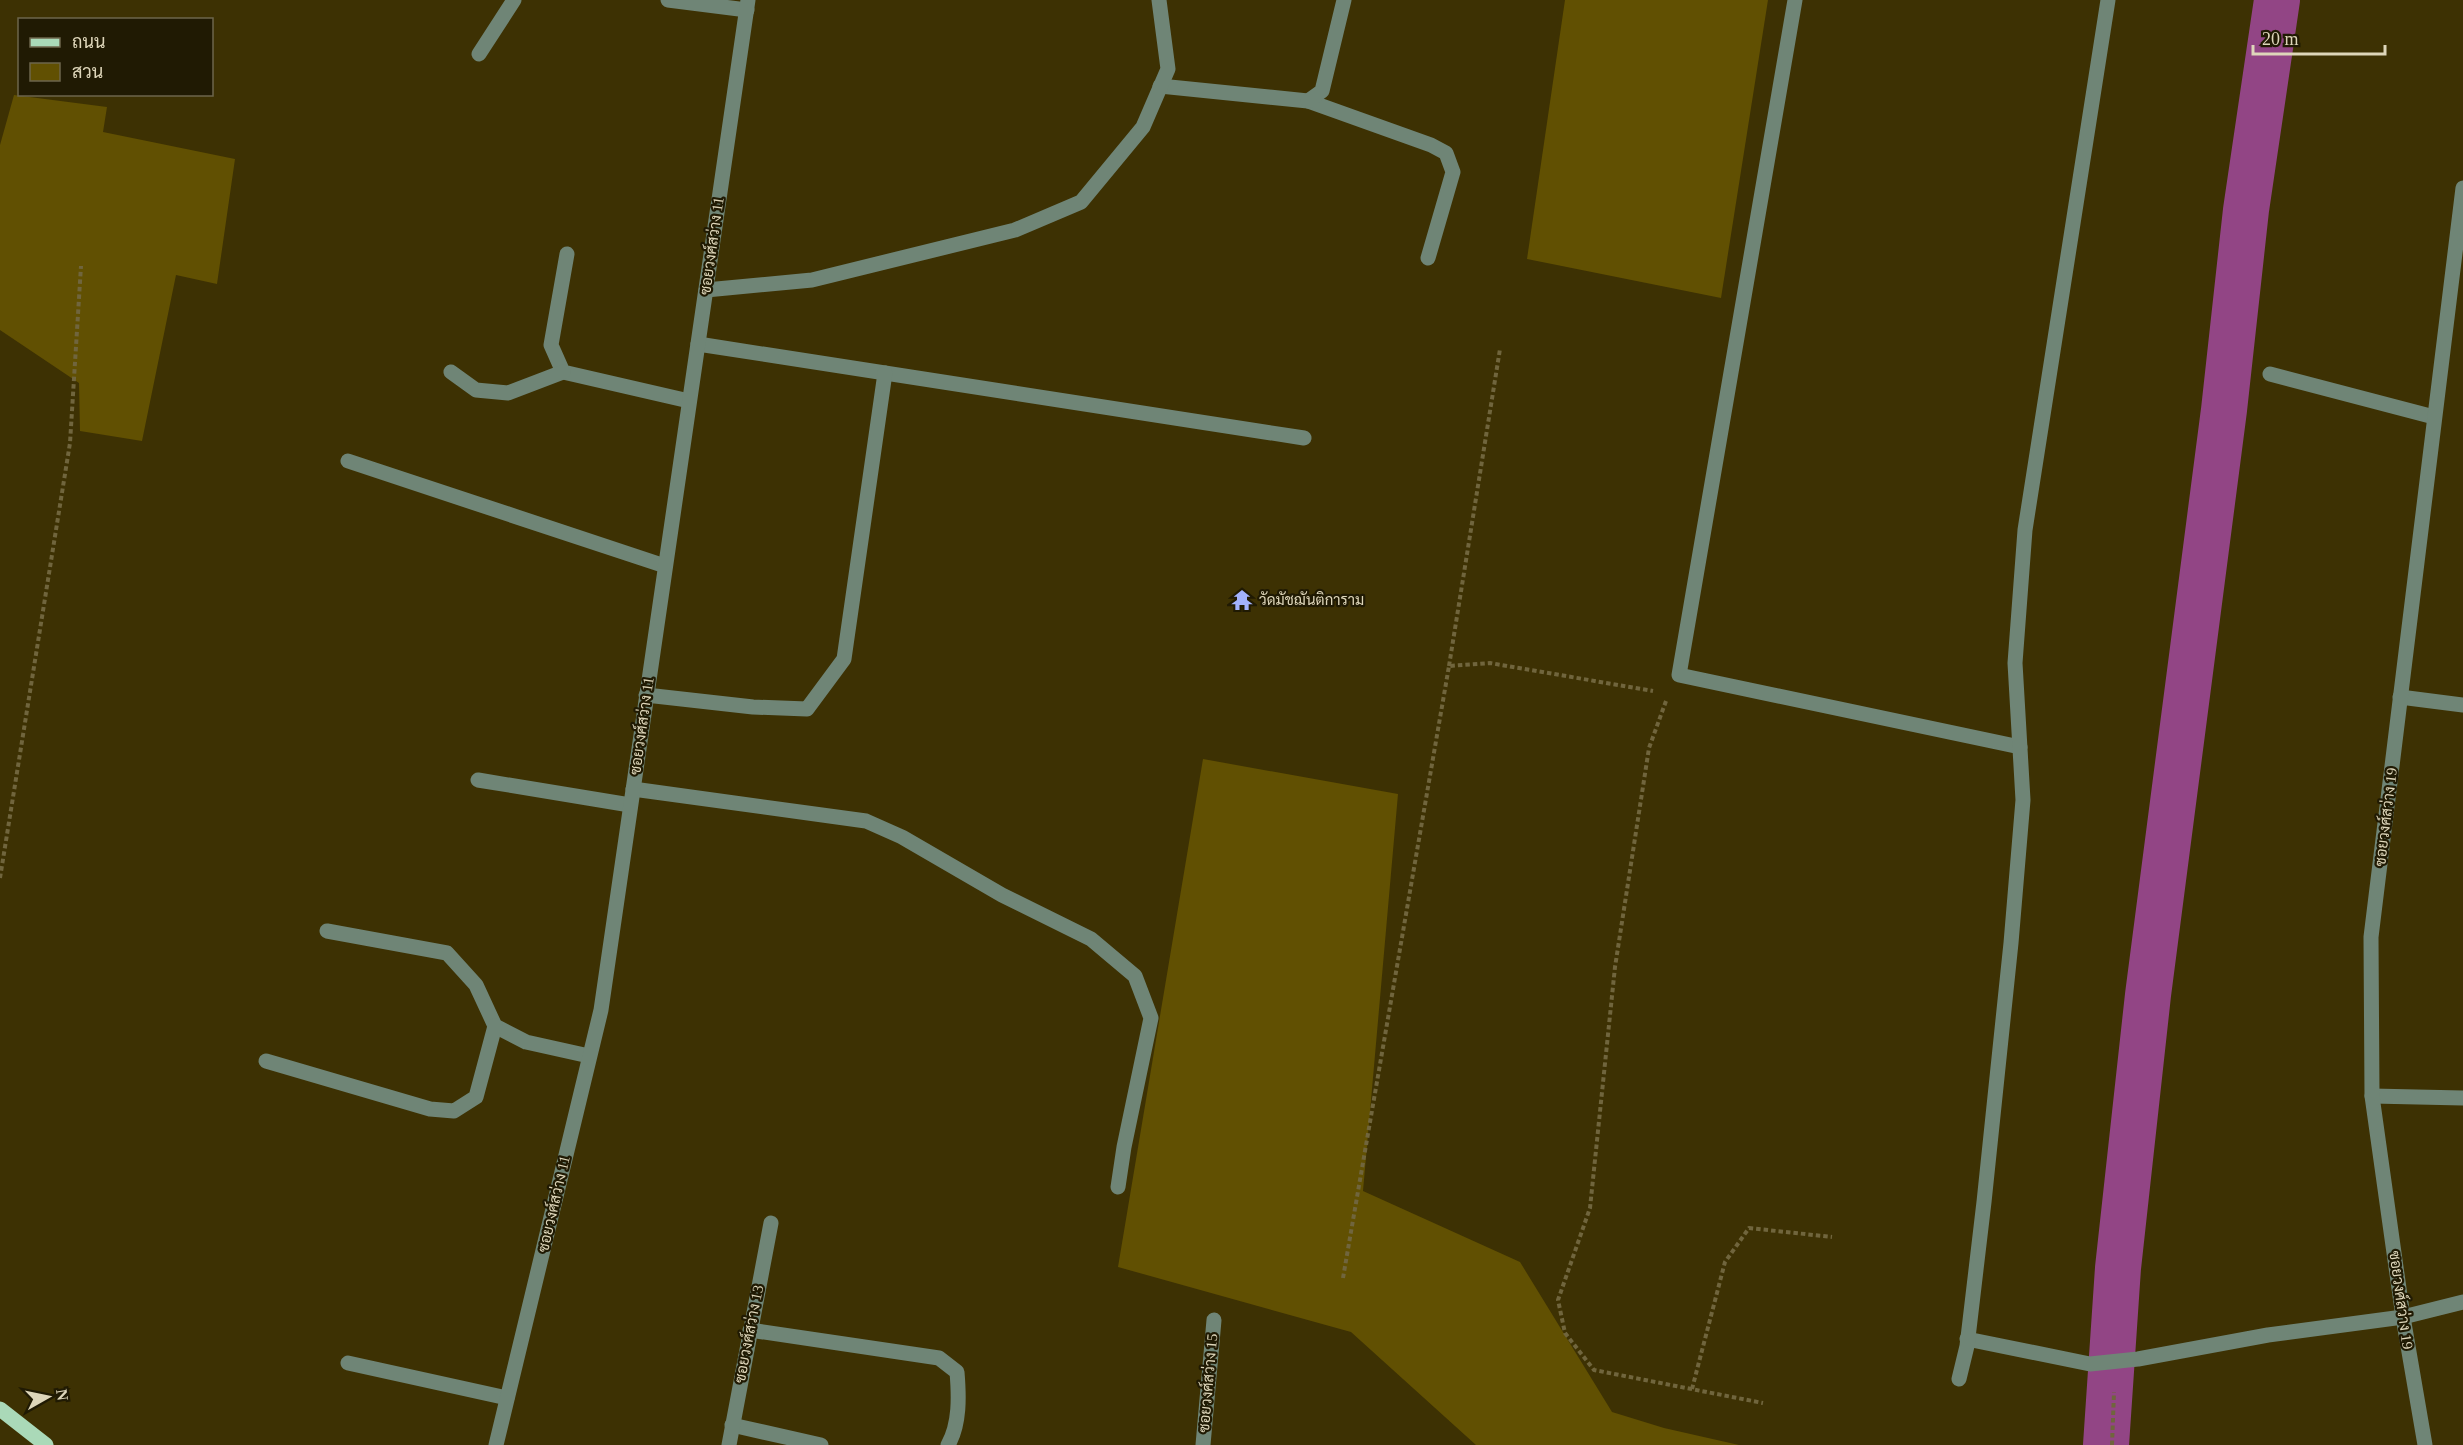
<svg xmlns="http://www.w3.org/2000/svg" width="2463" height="1445" font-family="'Times New Roman',Sarabun,serif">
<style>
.green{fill:#615002}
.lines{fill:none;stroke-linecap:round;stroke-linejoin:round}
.canal{stroke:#924585;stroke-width:46}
.path{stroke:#70653d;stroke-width:4;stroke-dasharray:4.5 3;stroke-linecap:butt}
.minor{stroke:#6f8576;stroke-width:15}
.major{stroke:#aad9b8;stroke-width:15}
.labels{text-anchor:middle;stroke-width:4.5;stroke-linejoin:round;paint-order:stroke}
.street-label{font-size:15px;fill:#ded6ba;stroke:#201a03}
.poi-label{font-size:15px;fill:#ded6ba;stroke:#201a03;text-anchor:start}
</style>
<rect width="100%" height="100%" fill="#3d3103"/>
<!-- green -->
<g class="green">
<path d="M 1565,0 L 1768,0 L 1721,298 L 1527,259 Z"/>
<path d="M 14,95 L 107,107 L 103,132 L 235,159 L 217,284 L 176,275 L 142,441 L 80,431 L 79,383 L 0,330 L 0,145 Z"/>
<path d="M 1203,759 L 1398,794 L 1363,1191 L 1520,1262 L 1612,1412 L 1664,1428 L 1739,1445 L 1476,1445 L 1351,1332 L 1118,1267 Z"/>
</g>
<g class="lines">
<!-- canal -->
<path class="canal" d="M 2106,1445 L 2118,1268 L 2148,995 L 2224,410 L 2246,210 L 2277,0"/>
<!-- path -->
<g class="path">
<path d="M 1449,666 L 1500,349"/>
<path d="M 1666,701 L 1649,748 L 1615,967 L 1590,1208 L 1558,1300 L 1565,1333 L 1594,1370 L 1763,1403"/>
<path d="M 0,878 L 70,443 L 81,266"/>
<path d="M 1343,1278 L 1449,666 L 1490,663 L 1653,691"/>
<path d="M 1692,1389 L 1725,1262 L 1749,1228 L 1832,1237"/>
<path d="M 2112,1445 L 2114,1392"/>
</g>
<!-- minor -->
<g class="minor">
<path d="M 668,0 L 747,10"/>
<path d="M 1795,0 L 1679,675 L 2020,747"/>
<path d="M 479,54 L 514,0"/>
<path d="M 1160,86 L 1308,101 L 1431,145 L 1446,153 L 1453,172 L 1428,258"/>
<path d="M 1308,101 L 1322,91 L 1344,0"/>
<path d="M 567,254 L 551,345 L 563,372 L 689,401"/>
<path d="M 706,290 L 812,280 L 1015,230 L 1081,202 L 1143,127 L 1168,69 L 1159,0"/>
<path d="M 698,344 L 1304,438"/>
<path d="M 451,372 L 476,390 L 508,393 L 563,372"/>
<path d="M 2270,374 L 2434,417"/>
<path d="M 348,461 L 665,566"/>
<path d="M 646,695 L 753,707 L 807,709 L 844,659 L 885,373"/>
<path d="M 2400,697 L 2463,705"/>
<path d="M 478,780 L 630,805"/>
<path d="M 633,789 L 866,821 L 902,837 L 1002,895 L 1091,939 L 1135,976 L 1151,1018 L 1124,1147 L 1118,1187"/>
<path d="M 327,931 L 447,953 L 476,985 L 495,1026 L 526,1042 L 589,1056"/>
<path d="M 266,1061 L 430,1109 L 454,1111 L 476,1097 L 495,1026"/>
<path d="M 2372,1096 L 2463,1098"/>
<path d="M 750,1330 L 939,1358 L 957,1372 C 959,1396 960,1424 948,1445"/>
<path d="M 1967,1339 L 2090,1364 L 2138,1359 L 2268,1335 L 2403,1317 L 2463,1302"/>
<path d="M 348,1363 L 507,1398"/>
<path d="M 1959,1379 L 1967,1346 L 1984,1202 L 2011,943 L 2023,800 L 2015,663 L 2025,530 L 2108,0"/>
<path d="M 732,1425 L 821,1445"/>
<path d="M 496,1445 L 601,1010 L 748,0"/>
<path d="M 729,1445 L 771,1223"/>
<path d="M 1203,1445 L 1214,1320"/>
<path d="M 2425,1445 L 2403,1317 L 2372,1096 L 2371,937 L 2463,188"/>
</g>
<!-- major -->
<path class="major" d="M 0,1409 L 46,1445"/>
</g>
<!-- icons -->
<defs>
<symbol id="temple-bare" viewBox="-9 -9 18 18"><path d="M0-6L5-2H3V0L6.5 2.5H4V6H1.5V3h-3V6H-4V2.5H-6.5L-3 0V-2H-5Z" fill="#a2b2fd" stroke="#201a03" stroke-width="2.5" paint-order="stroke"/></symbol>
</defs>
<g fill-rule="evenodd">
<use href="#temple-bare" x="1227" y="585" width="30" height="30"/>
</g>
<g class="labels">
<!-- street labels -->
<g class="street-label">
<text transform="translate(712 246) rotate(-82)" y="5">ซอยวงศ์สว่าง 11</text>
<text transform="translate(642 726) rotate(-82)" y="5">ซอยวงศ์สว่าง 11</text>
<text transform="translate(2386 817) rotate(-83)" y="5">ซอยวงศ์สว่าง 19</text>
<text transform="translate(554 1204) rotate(-77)" y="5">ซอยวงศ์สว่าง 11</text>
<text transform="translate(2401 1300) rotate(82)" y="5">ซอยวงศ์สว่าง 19</text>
<text transform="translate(749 1334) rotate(-79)" y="5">ซอยวงศ์สว่าง 13</text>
<text transform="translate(1208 1383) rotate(-85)" y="5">ซอยวงศ์สว่าง 15</text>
</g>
<!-- poi labels -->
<g class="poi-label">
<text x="1259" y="605">วัดมัชฌันติการาม</text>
</g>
</g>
<!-- legend -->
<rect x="18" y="18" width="195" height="78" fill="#201a03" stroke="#6c654c" stroke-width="1.5"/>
<rect x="30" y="38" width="30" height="9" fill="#aad9b8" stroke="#6c654c" stroke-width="1.5"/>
<text x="72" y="48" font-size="18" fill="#ded6ba">ถนน</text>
<rect x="30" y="63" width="30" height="18" fill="#615002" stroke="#6c654c" stroke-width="1.5"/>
<text x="72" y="78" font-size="18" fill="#ded6ba">สวน</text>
<!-- north arrow -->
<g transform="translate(48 1397) rotate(81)" stroke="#201a03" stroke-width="4.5" paint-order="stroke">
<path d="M0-4.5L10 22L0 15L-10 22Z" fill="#ded6ba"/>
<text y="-9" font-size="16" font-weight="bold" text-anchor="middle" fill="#ded6ba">N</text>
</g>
<!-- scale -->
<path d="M2253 45v9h132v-9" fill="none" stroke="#ded6ba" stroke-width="3"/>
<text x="2262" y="45" font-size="18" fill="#ded6ba" stroke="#201a03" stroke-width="4.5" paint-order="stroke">20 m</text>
</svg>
